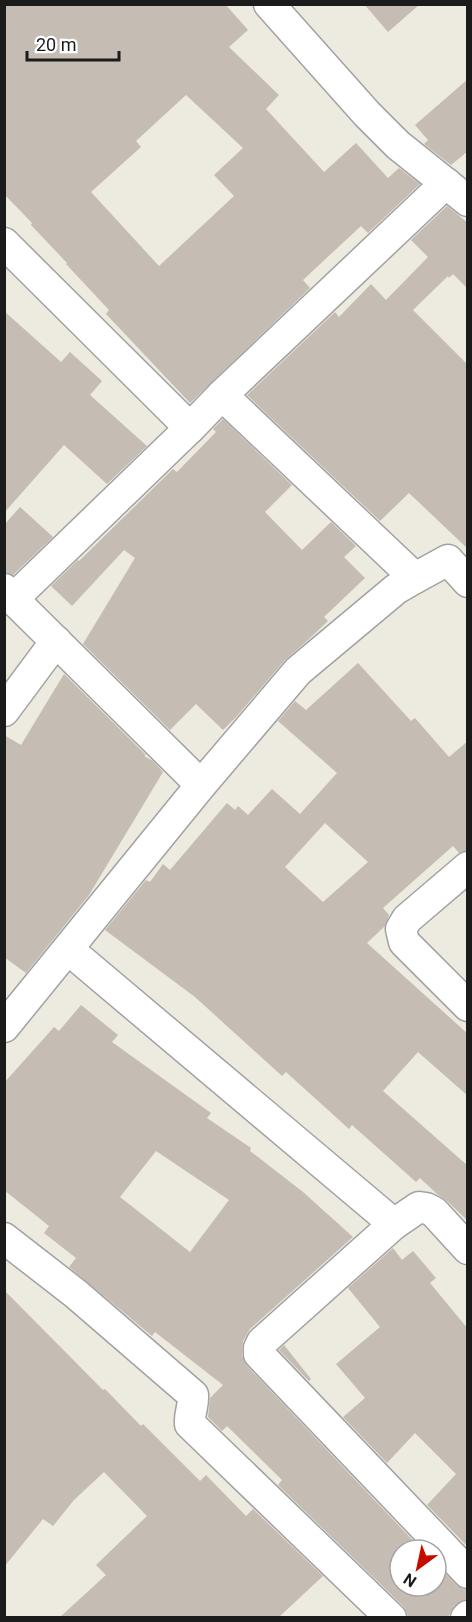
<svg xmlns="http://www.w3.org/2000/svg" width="472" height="1622" font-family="Roboto,sans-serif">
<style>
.building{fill:#c5bcb3;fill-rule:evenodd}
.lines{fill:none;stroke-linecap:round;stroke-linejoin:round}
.minor-casing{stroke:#a2a2a2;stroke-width:33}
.minor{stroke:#fff;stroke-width:30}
</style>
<rect width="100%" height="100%" fill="#edeae0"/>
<!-- building -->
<g class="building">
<path d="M 4,4 L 225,4 L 248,30 L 229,47 L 279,95 L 266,109 L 324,172 L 356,143 L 388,178 L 399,168 L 420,184 L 368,233 L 361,226 L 303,280 L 310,288 L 190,403 L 106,314 L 109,310 L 66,264 L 67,263 L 31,225 L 32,223 L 4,194 ZM 186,95 L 243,148 L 214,175 L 234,196 L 159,266 L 91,192 L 141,147 L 136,141 Z"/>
<path d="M 364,4 L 420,4 L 388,32 Z"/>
<path d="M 468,79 L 468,151 L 451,165 L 424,144 L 428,140 L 415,125 Z"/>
<path d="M 447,206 L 468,223 L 468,289 L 453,274 L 449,278 L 448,276 L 413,310 L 468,365 L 468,549 L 409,493 L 380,521 L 247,395 L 335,312 L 339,317 L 371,284 L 386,300 L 428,257 L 411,240 Z"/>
<path d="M 4,311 L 61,362 L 70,352 L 102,381 L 90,395 L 147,446 L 107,484 L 64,445 L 4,513 Z"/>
<path d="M 223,419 L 292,485 L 265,512 L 302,550 L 331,522 L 356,546 L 344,557 L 365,578 L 324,617 L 328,621 L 308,640 L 285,660 L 237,716 L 223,730 L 196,704 L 170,730 L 83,644 L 135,558 L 124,550 L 72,606 L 51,586 L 78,560 L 79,561 L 173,469 L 177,472 L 216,432 L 213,429 Z"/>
<path d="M 20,507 L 53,537 L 13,575 L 4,572 L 4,525 Z"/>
<path d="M 358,663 L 411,721 L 415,718 L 449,757 L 468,741 L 468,850 L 459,853 L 453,846 L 383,908 L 389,915 L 385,926 L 367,943 L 468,1034 L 468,1096 L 418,1052 L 383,1091 L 468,1166 L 468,1221 L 446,1200 L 437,1194 L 420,1178 L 416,1182 L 352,1125 L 349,1129 L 286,1072 L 282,1076 L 195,997 L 105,930 L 146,880 L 150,882 L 163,864 L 170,870 L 227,803 L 235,810 L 238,806 L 248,815 L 272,789 L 300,814 L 337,773 L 278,721 L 295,701 L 306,710 ZM 325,823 L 368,862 L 323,902 L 285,867 Z"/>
<path d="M 64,674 L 146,755 L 144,756 L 153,761 L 163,772 L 89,895 L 26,973 L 4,957 L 4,735 L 21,745 Z"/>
<path d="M 81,1005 L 118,1035 L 112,1042 L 211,1113 L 207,1118 L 251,1148 L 250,1151 L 303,1192 L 353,1237 L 250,1329 L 243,1341 L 242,1355 L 247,1366 L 422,1550 L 400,1550 L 400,1586 L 436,1586 L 436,1564 L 456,1585 L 463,1589 L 468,1590 L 468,1598 L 454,1606 L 448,1617 L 408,1617 L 407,1613 L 403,1606 L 278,1485 L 282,1480 L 227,1426 L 222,1431 L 208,1417 L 210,1398 L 223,1385 L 155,1332 L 152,1336 L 69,1267 L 76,1258 L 44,1233 L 49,1226 L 4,1190 L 4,1083 L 54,1027 L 59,1031 ZM 156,1151 L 229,1200 L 190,1252 L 120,1197 Z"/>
<path d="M 393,1248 L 402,1260 L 413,1251 L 436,1278 L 430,1283 L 468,1329 L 468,1547 L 427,1505 L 456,1474 L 415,1433 L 387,1463 L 343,1417 L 365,1398 L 336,1364 L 380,1327 L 348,1288 Z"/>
<path d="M 4,1290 L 103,1390 L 105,1389 L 141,1426 L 143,1424 L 200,1481 L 206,1475 L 246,1516 L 253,1509 L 323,1576 L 279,1617 L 60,1617 L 106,1575 L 96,1565 L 147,1516 L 104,1472 L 74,1500 L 53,1526 L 43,1519 L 4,1567 Z"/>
<path d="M 284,1345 L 311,1379 L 309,1381 L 279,1350 Z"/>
</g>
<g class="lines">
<defs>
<g id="minor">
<path d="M 269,4 L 367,114 L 398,145 L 468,201"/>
<path d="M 4,243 L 190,428"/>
<path d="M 415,578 L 448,560 L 468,582"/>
<path d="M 4,589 L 13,599 L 201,785"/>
<path d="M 13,599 L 190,428 L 222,395 L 446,183"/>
<path d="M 4,711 L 56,641"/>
<path d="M 468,867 L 407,919 L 401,929 L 404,942 L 468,1006"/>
<path d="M 69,950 L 394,1224 L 419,1207 L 426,1208 L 434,1212 L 468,1249"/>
<path d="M 4,1027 L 201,785 L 298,671 L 396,589 L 415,578 L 222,395"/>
<path d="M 394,1224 L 262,1342 L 259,1348 L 259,1354 L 468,1573"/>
<path d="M 4,1238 L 76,1294 L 193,1395 C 194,1405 189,1414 190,1424 L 391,1618"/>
<path d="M 466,1618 L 468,1616"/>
</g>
</defs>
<!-- minor casing -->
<use href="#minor" class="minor-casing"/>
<!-- minor -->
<use href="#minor" class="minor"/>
</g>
<!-- border -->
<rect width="472" height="1622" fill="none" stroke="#1b1b1b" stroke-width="12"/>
<!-- north arrow -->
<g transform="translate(418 1568) rotate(213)"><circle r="28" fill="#ffffff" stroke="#a4a4a4" stroke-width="1.5"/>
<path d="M0-4.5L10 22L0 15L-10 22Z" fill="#c60b00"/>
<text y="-9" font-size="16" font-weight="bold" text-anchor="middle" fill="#1b1b1b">N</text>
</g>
<!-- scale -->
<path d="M27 51v9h92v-9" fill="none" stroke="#1b1b1b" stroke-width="3"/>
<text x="36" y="51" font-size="18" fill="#1b1b1b" stroke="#ffffff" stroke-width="4.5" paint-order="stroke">20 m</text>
</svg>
